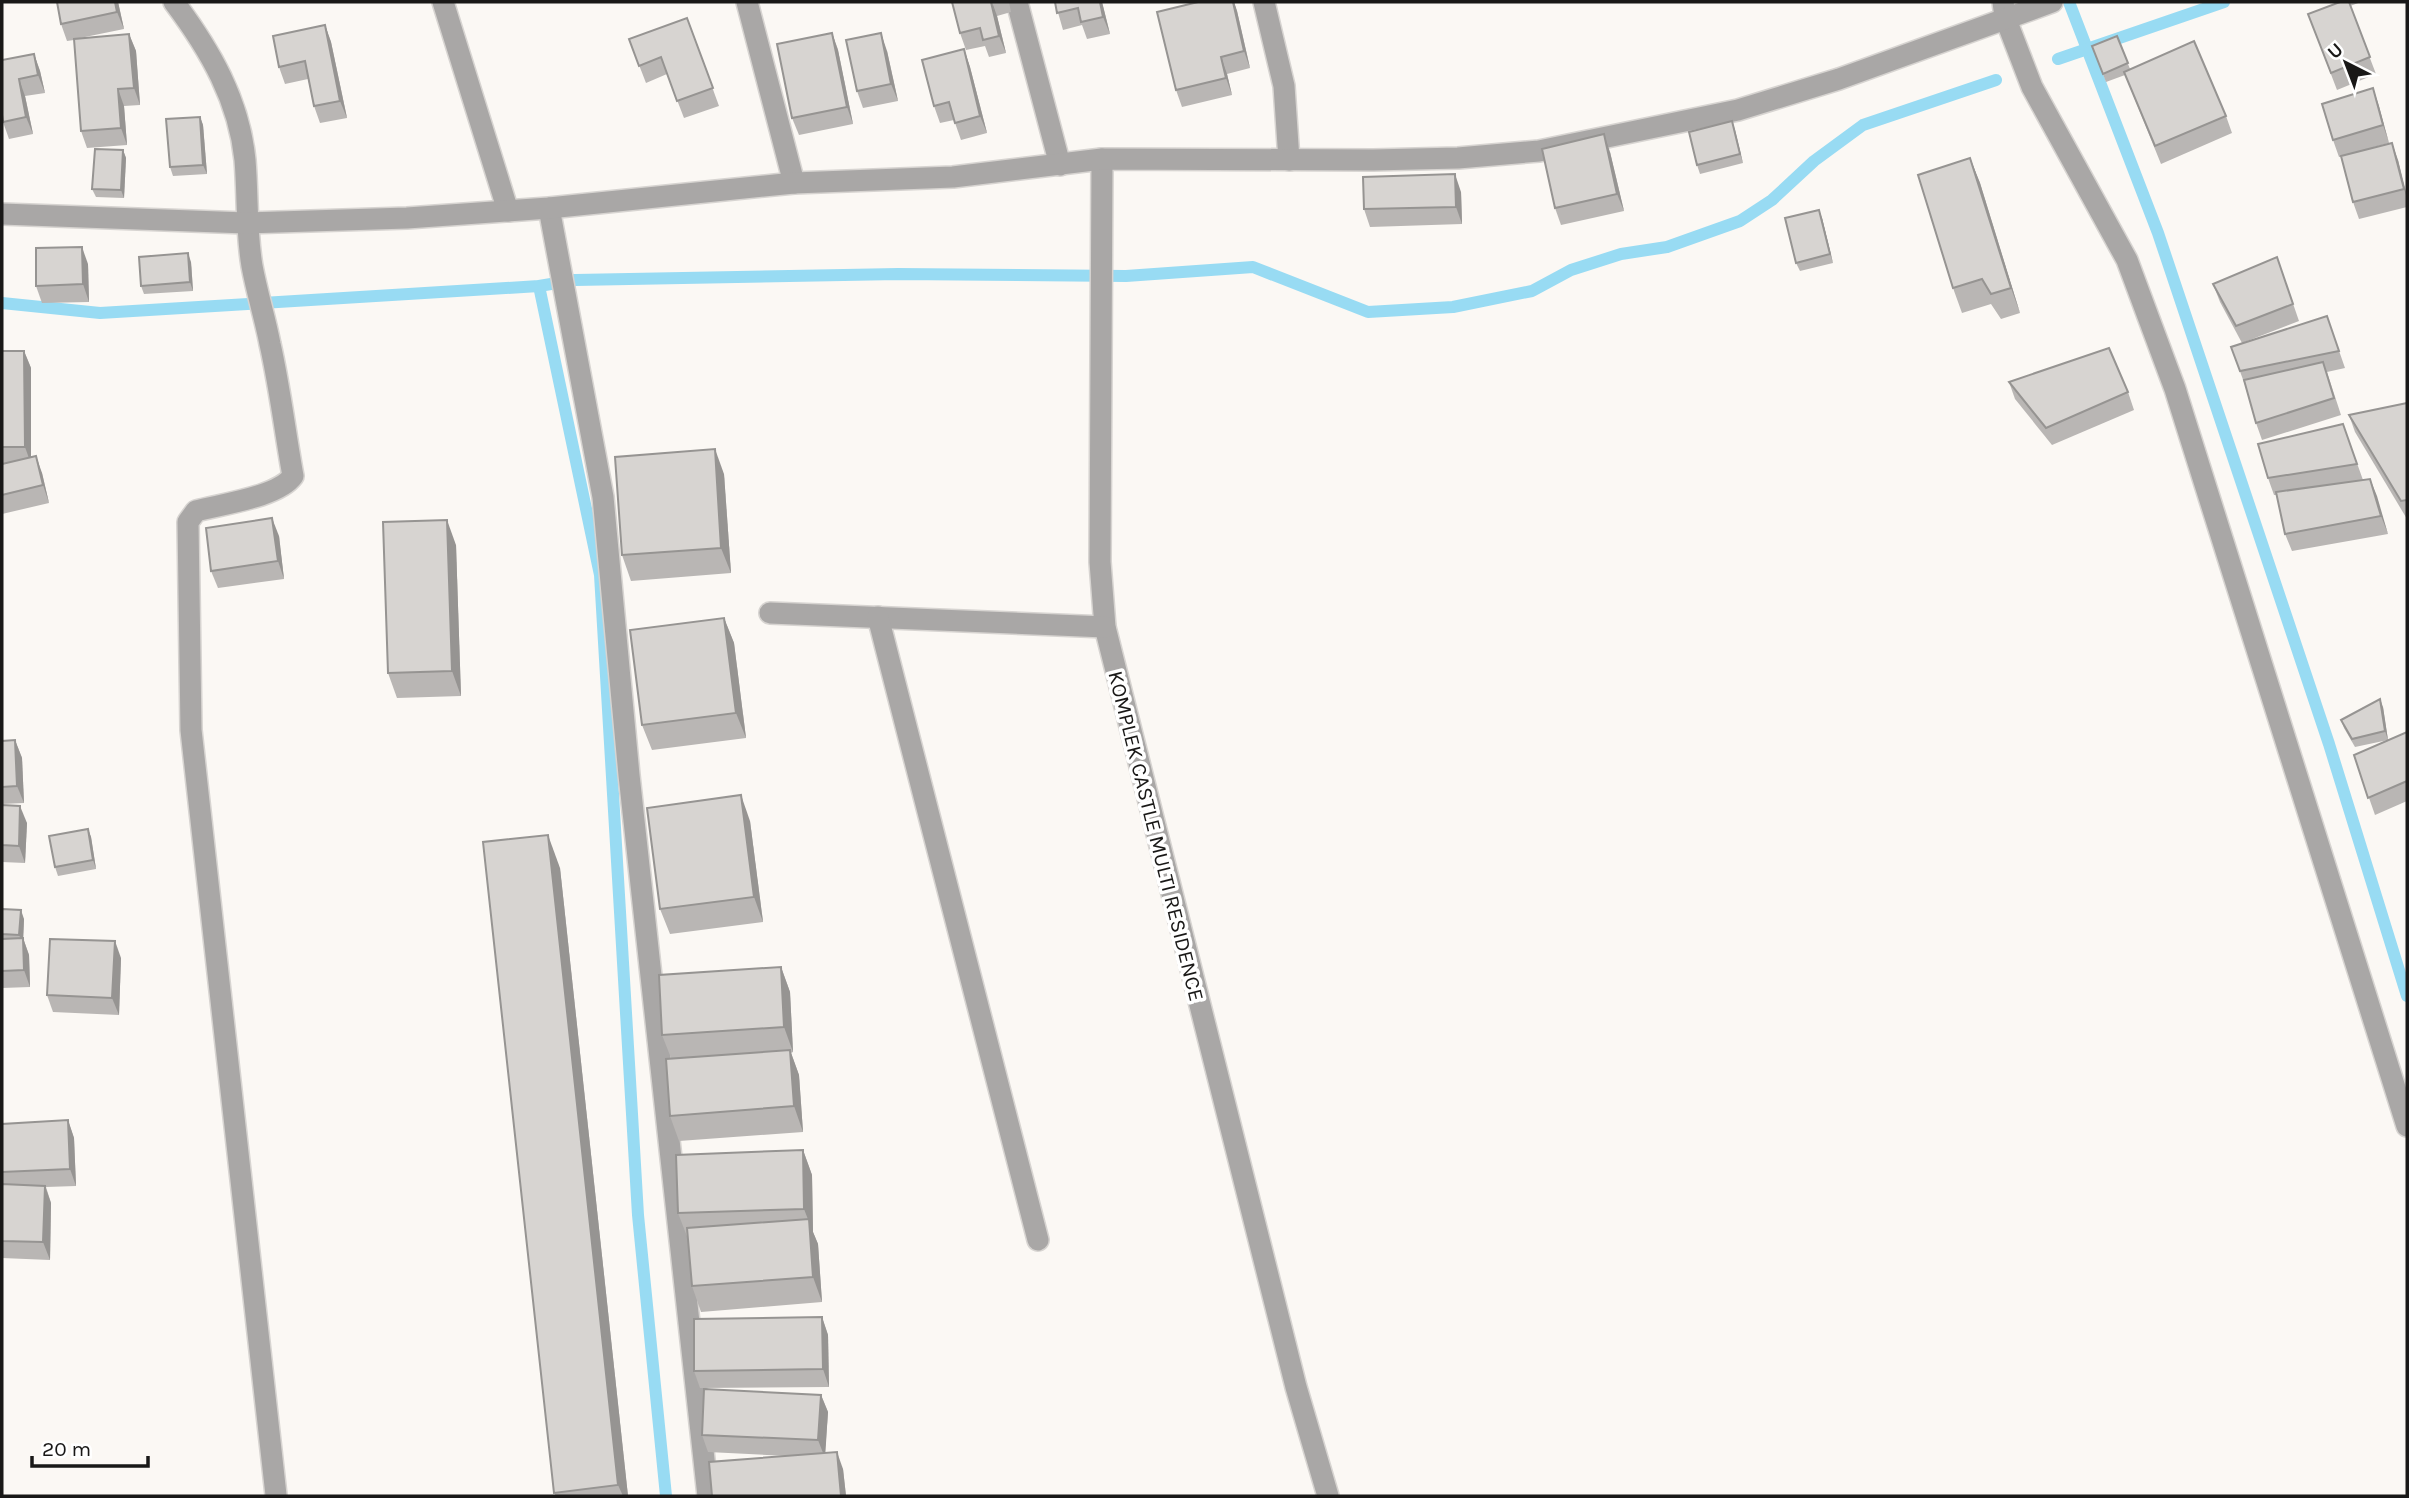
<svg xmlns="http://www.w3.org/2000/svg" width="2409" height="1498" font-family="Karla,sans-serif">
<style>
.lines{fill:none;stroke-linecap:round;stroke-linejoin:round}
.stream{stroke:#98dbf3;stroke-width:12}
.minor-casing{stroke:#d7d4d1;stroke-width:24}
.minor{stroke:#a9a7a6;stroke-width:21}
.wall{fill:#b9b6b4}
.shaded-wall{fill:#969492}
.building{fill:#d7d4d1;stroke:#969492;stroke-width:2}
.labels{text-anchor:middle;stroke-width:7;stroke-linejoin:round;paint-order:stroke}
.street-label{font-size:21px;fill:#191817;stroke:#fff}
</style>
<rect width="100%" height="100%" fill="#fbf8f4"/>
<g class="lines">
<!-- stream -->
<g class="stream">
<path d="M 2069,2 L 2158,233 L 2329,744 L 2407,996"/>
<path d="M 2058,59 L 2224,2"/>
<path d="M 539,286 L 600,575 L 638,1215 L 666,1496"/>
<path d="M 2,303 L 100,313 L 539,286 L 575,280 L 898,274 L 1126,276 L 1253,267 L 1368,312 L 1453,307 L 1532,291 L 1571,270 L 1621,254 L 1667,247 L 1740,221 L 1772,200 L 1814,161 L 1863,125 L 1996,80"/>
</g>
<defs>
<g id="minor">
<path d="M 174,2 C 210,50 239,100 245,160 C 248,196 246,231 252,266 C 257,293 265,318 270,344 C 280,388 285,432 293,476 C 278,497 222,504 196,511 L 188,522 L 191,730 L 276,1495"/>
<path d="M 443,2 L 508,211"/>
<path d="M 747,2 L 794,183"/>
<path d="M 1017,2 L 1060,165"/>
<path d="M 1264,2 L 1284,86 L 1289,160"/>
<path d="M 2003,2 L 2005,17 L 2032,87 L 2127,260 L 2175,389 L 2407,1126"/>
<path d="M 1102,159 L 1100,562 L 1105,627 L 1296,1387 L 1328,1496"/>
<path d="M 549,208 L 603,497 L 629,775 L 708,1496"/>
<path d="M 2,214 L 246,223 L 407,218 L 549,208 L 794,183 L 953,177 L 1102,159 L 1373,160 L 1458,158 L 1539,151 L 1738,110 L 1839,79 L 2052,2"/>
<path d="M 770,613 L 1105,627"/>
<path d="M 878,617 L 1038,1240"/>
</g>
</defs>
<!-- minor casing -->
<use href="#minor" class="minor-casing"/>
<!-- minor -->
<use href="#minor" class="minor"/>
</g>
<!-- wall -->
<g class="wall">
<path d="M 57,2 L 118,2 L 124,29 L 80,38 L 129,34 L 136,51 L 140,105 L 124,106 L 127,145 L 87,148 L 81,131 L 74,40 L 67,41 L 61,24 Z"/>
<path d="M 952,2 L 1009,2 L 1011,12 L 997,16 L 1006,53 L 989,57 L 985,46 L 966,50 L 960,33 Z"/>
<path d="M 1055,2 L 1102,2 L 1110,34 L 1087,39 L 1082,25 L 1063,30 Z"/>
<path d="M 1198,2 L 1234,2 L 1237,11 L 1250,68 L 1227,74 L 1232,95 L 1182,107 L 1176,90 Z"/>
<path d="M 2340,2 L 2361,2 L 2350,6 L 2376,74 L 2337,90 L 2308,14 Z"/>
<path d="M 687,18 L 719,106 L 684,118 L 667,74 L 646,83 L 629,39 Z"/>
<path d="M 325,25 L 331,42 L 347,118 L 320,123 L 314,106 L 308,79 L 285,84 L 279,67 Z"/>
<path d="M 832,33 L 838,50 L 853,124 L 799,135 L 792,118 Z"/>
<path d="M 2117,36 L 2130,69 L 2226,116 L 2232,133 L 2161,164 L 2125,75 L 2106,82 L 2092,46 Z"/>
<path d="M 964,49 L 970,67 L 987,133 L 961,140 L 954,120 L 940,123 L 934,106 Z"/>
<path d="M 887,51 L 898,101 L 863,108 L 857,91 Z"/>
<path d="M 34,54 L 40,71 L 45,93 L 25,96 L 33,134 L 9,139 L 3,122 L 2,60 Z"/>
<path d="M 2373,88 L 2389,143 L 2374,147 L 2398,160 L 2407,195 L 2407,207 L 2359,219 L 2353,202 L 2341,157 L 2339,157 L 2333,140 Z"/>
<path d="M 200,117 L 203,125 L 207,174 L 173,176 L 170,167 Z"/>
<path d="M 1732,121 L 1743,163 L 1700,174 L 1697,165 Z"/>
<path d="M 123,150 L 126,158 L 124,198 L 96,197 L 92,189 Z"/>
<path d="M 1610,152 L 1624,211 L 1561,225 L 1555,208 Z"/>
<path d="M 1970,158 L 1980,183 L 2020,313 L 2001,319 L 1991,304 L 1962,313 L 1953,288 Z"/>
<path d="M 1461,192 L 1462,224 L 1370,227 L 1364,209 Z"/>
<path d="M 1822,218 L 1833,263 L 1800,271 L 1796,263 Z"/>
<path d="M 2277,257 L 2299,321 L 2242,343 L 2220,302 L 2213,284 Z"/>
<path d="M 191,262 L 193,291 L 144,294 L 141,286 Z"/>
<path d="M 88,264 L 89,302 L 42,303 L 36,286 Z"/>
<path d="M 2327,316 L 2345,368 L 2327,372 L 2341,415 L 2262,440 L 2256,423 L 2245,385 L 2231,347 Z"/>
<path d="M 2,351 L 24,351 L 31,368 L 31,457 L 42,473 L 49,503 L 2,514 Z"/>
<path d="M 2009,382 L 2128,392 L 2134,410 L 2052,445 L 2015,399 Z"/>
<path d="M 2407,403 L 2407,519 L 2355,432 L 2349,415 Z"/>
<path d="M 2343,424 L 2363,480 L 2370,479 L 2388,534 L 2292,551 L 2285,534 L 2277,495 L 2274,495 L 2268,478 Z"/>
<path d="M 724,474 L 731,573 L 631,581 L 622,555 Z"/>
<path d="M 279,536 L 284,579 L 218,588 L 211,571 Z"/>
<path d="M 456,545 L 461,696 L 397,698 L 388,673 Z"/>
<path d="M 724,618 L 734,643 L 746,738 L 652,750 L 642,725 Z"/>
<path d="M 2383,707 L 2388,740 L 2355,747 L 2344,728 L 2341,720 Z"/>
<path d="M 2407,732 L 2407,801 L 2375,815 L 2354,755 Z"/>
<path d="M 15,740 L 22,758 L 24,803 L 2,804 L 2,741 Z"/>
<path d="M 2,805 L 27,823 L 25,863 L 2,862 Z"/>
<path d="M 750,821 L 763,922 L 670,934 L 660,909 Z"/>
<path d="M 88,829 L 91,837 L 96,869 L 58,876 L 55,867 Z"/>
<path d="M 560,868 L 628,1496 L 556,1496 L 554,1493 Z"/>
<path d="M 2,909 L 24,919 L 23,938 L 29,955 L 30,987 L 2,988 Z"/>
<path d="M 121,958 L 119,1015 L 53,1012 L 47,995 Z"/>
<path d="M 781,967 L 790,992 L 793,1052 L 791,1053 L 799,1075 L 803,1132 L 679,1141 L 670,1116 L 671,1058 L 662,1035 Z"/>
<path d="M 68,1120 L 74,1138 L 76,1186 L 46,1187 L 51,1203 L 50,1260 L 2,1258 L 2,1124 Z"/>
<path d="M 803,1150 L 812,1175 L 813,1232 L 818,1244 L 822,1302 L 701,1312 L 692,1286 L 688,1239 L 678,1213 Z"/>
<path d="M 822,1317 L 828,1335 L 829,1387 L 700,1388 L 694,1371 Z"/>
<path d="M 821,1395 L 828,1412 L 825,1453 L 843,1469 L 846,1496 L 712,1496 L 787,1456 L 708,1452 L 702,1435 Z"/>
</g>
<!-- shaded-wall -->
<g class="shaded-wall">
<path d="M 115,2 L 118,2 L 124,29 L 117,12 Z"/>
<path d="M 992,2 L 997,16 L 1006,53 L 999,36 Z"/>
<path d="M 1100,2 L 1102,2 L 1110,34 L 1103,17 Z"/>
<path d="M 1233,2 L 1234,2 L 1237,11 L 1250,68 L 1244,51 Z"/>
<path d="M 325,25 L 331,42 L 347,118 L 340,101 Z"/>
<path d="M 832,33 L 838,50 L 853,124 L 847,107 Z"/>
<path d="M 881,33 L 887,51 L 898,101 L 891,84 Z"/>
<path d="M 129,34 L 136,51 L 140,105 L 134,88 Z"/>
<path d="M 964,49 L 970,67 L 987,133 L 980,116 Z"/>
<path d="M 34,54 L 40,71 L 45,93 L 38,75 Z"/>
<path d="M 1221,57 L 1227,74 L 1232,95 L 1226,78 Z"/>
<path d="M 19,79 L 25,96 L 33,134 L 26,117 Z"/>
<path d="M 2373,88 L 2379,106 L 2389,143 L 2383,125 Z"/>
<path d="M 118,89 L 124,106 L 127,145 L 121,128 Z"/>
<path d="M 200,117 L 203,125 L 207,174 L 203,165 Z"/>
<path d="M 1732,121 L 1735,130 L 1743,163 L 1740,154 Z"/>
<path d="M 1604,134 L 1610,152 L 1624,211 L 1617,194 Z"/>
<path d="M 2392,143 L 2398,160 L 2407,198 L 2404,189 Z"/>
<path d="M 123,150 L 126,158 L 124,198 L 121,190 Z"/>
<path d="M 1970,158 L 1980,183 L 2020,313 L 2011,288 Z"/>
<path d="M 1455,174 L 1461,192 L 1462,224 L 1456,207 Z"/>
<path d="M 1819,210 L 1822,218 L 1833,263 L 1830,254 Z"/>
<path d="M 82,247 L 88,264 L 89,302 L 83,284 Z"/>
<path d="M 188,253 L 191,262 L 193,291 L 190,282 Z"/>
<path d="M 24,351 L 31,368 L 31,464 L 25,447 Z"/>
<path d="M 715,449 L 724,474 L 731,573 L 721,548 Z"/>
<path d="M 36,456 L 42,473 L 49,503 L 43,485 Z"/>
<path d="M 2370,479 L 2377,496 L 2388,534 L 2381,516 Z"/>
<path d="M 272,518 L 279,536 L 284,579 L 278,561 Z"/>
<path d="M 447,520 L 456,545 L 461,696 L 452,671 Z"/>
<path d="M 724,618 L 734,643 L 746,738 L 736,713 Z"/>
<path d="M 2380,699 L 2383,707 L 2388,740 L 2385,731 Z"/>
<path d="M 15,740 L 22,758 L 24,803 L 17,786 Z"/>
<path d="M 741,795 L 750,821 L 763,922 L 754,897 Z"/>
<path d="M 20,806 L 27,823 L 25,863 L 19,846 Z"/>
<path d="M 88,829 L 91,837 L 96,869 L 93,860 Z"/>
<path d="M 548,835 L 560,868 L 628,1496 L 623,1496 L 618,1485 Z"/>
<path d="M 21,910 L 24,919 L 23,944 L 19,935 Z"/>
<path d="M 23,938 L 29,955 L 30,987 L 24,970 Z"/>
<path d="M 115,941 L 121,958 L 119,1015 L 112,998 Z"/>
<path d="M 781,967 L 790,992 L 793,1052 L 784,1027 Z"/>
<path d="M 790,1050 L 799,1075 L 803,1132 L 794,1106 Z"/>
<path d="M 68,1120 L 74,1138 L 76,1186 L 70,1169 Z"/>
<path d="M 803,1150 L 812,1175 L 813,1232 L 818,1244 L 822,1302 L 813,1277 L 809,1222 L 804,1209 Z"/>
<path d="M 45,1186 L 51,1203 L 50,1260 L 43,1242 Z"/>
<path d="M 822,1317 L 828,1335 L 829,1387 L 823,1369 Z"/>
<path d="M 821,1395 L 828,1412 L 825,1458 L 818,1440 Z"/>
<path d="M 837,1452 L 843,1469 L 846,1496 L 841,1496 Z"/>
</g>
<!-- building -->
<g class="building">
<path d="M 57,2 L 115,2 L 117,12 L 61,24 Z"/>
<path d="M 952,2 L 991,2 L 999,36 L 983,40 L 980,28 L 960,33 Z"/>
<path d="M 1055,2 L 1100,2 L 1103,17 L 1081,22 L 1078,8 L 1057,13 Z"/>
<path d="M 1198,2 L 1233,2 L 1244,51 L 1221,57 L 1226,78 L 1176,90 L 1157,12 Z"/>
<path d="M 2340,2 L 2349,2 L 2370,57 L 2331,73 L 2308,14 Z"/>
<path d="M 687,18 L 713,88 L 677,101 L 661,57 L 639,66 L 629,39 Z"/>
<path d="M 325,25 L 340,101 L 314,106 L 305,61 L 279,67 L 273,36 Z"/>
<path d="M 832,33 L 847,107 L 792,118 L 777,44 Z"/>
<path d="M 881,33 L 891,84 L 857,91 L 846,40 Z"/>
<path d="M 129,34 L 134,88 L 118,89 L 121,128 L 81,131 L 74,39 Z"/>
<path d="M 2117,36 L 2128,63 L 2103,74 L 2092,46 Z"/>
<path d="M 2194,41 L 2226,116 L 2155,146 L 2124,72 Z"/>
<path d="M 964,49 L 980,116 L 955,123 L 949,102 L 934,106 L 922,60 Z"/>
<path d="M 34,54 L 38,75 L 19,79 L 26,117 L 3,122 L 2,115 L 2,60 Z"/>
<path d="M 2373,88 L 2383,125 L 2333,140 L 2322,104 Z"/>
<path d="M 200,117 L 203,165 L 170,167 L 166,119 Z"/>
<path d="M 1732,121 L 1740,154 L 1697,165 L 1689,132 Z"/>
<path d="M 1604,134 L 1617,194 L 1555,208 L 1542,149 Z"/>
<path d="M 2392,143 L 2404,189 L 2353,202 L 2341,156 Z"/>
<path d="M 95,149 L 123,150 L 121,190 L 92,189 Z"/>
<path d="M 1970,158 L 2011,288 L 1991,294 L 1982,279 L 1953,288 L 1918,175 Z"/>
<path d="M 1455,174 L 1456,207 L 1364,209 L 1363,177 Z"/>
<path d="M 1819,210 L 1830,254 L 1796,263 L 1785,218 Z"/>
<path d="M 82,247 L 83,284 L 36,286 L 36,248 Z"/>
<path d="M 188,253 L 190,282 L 141,286 L 139,257 Z"/>
<path d="M 2277,257 L 2293,304 L 2236,326 L 2213,284 Z"/>
<path d="M 2327,316 L 2339,351 L 2240,371 L 2231,347 Z"/>
<path d="M 2109,348 L 2128,392 L 2046,428 L 2009,382 Z"/>
<path d="M 2,351 L 24,351 L 25,447 L 2,447 Z"/>
<path d="M 2323,362 L 2334,398 L 2256,423 L 2244,380 Z"/>
<path d="M 2407,403 L 2407,500 L 2401,501 L 2349,415 Z"/>
<path d="M 2343,424 L 2357,464 L 2268,478 L 2258,444 Z"/>
<path d="M 715,449 L 721,548 L 622,555 L 615,457 Z"/>
<path d="M 36,456 L 43,485 L 2,495 L 2,464 Z"/>
<path d="M 2370,479 L 2381,516 L 2285,534 L 2276,492 Z"/>
<path d="M 272,518 L 278,561 L 211,571 L 206,528 Z"/>
<path d="M 447,520 L 452,671 L 388,673 L 383,522 Z"/>
<path d="M 724,618 L 736,713 L 642,725 L 630,630 Z"/>
<path d="M 2380,699 L 2385,731 L 2352,739 L 2341,720 Z"/>
<path d="M 2407,732 L 2407,781 L 2368,798 L 2354,755 Z"/>
<path d="M 15,740 L 17,786 L 2,787 L 2,741 Z"/>
<path d="M 741,795 L 754,897 L 660,909 L 647,808 Z"/>
<path d="M 2,805 L 20,806 L 19,846 L 2,845 Z"/>
<path d="M 88,829 L 93,860 L 55,867 L 49,836 Z"/>
<path d="M 548,835 L 618,1485 L 554,1493 L 483,842 Z"/>
<path d="M 2,909 L 21,910 L 19,935 L 2,934 Z"/>
<path d="M 23,938 L 24,970 L 2,971 L 2,939 Z"/>
<path d="M 50,939 L 115,941 L 112,998 L 47,995 Z"/>
<path d="M 781,967 L 784,1027 L 662,1035 L 659,975 Z"/>
<path d="M 790,1050 L 794,1106 L 670,1116 L 666,1059 Z"/>
<path d="M 68,1120 L 70,1169 L 2,1172 L 2,1124 Z"/>
<path d="M 803,1150 L 804,1209 L 678,1213 L 676,1155 Z"/>
<path d="M 2,1184 L 45,1186 L 43,1242 L 2,1241 Z"/>
<path d="M 809,1219 L 813,1277 L 692,1286 L 687,1228 Z"/>
<path d="M 822,1317 L 823,1369 L 694,1371 L 694,1319 Z"/>
<path d="M 704,1389 L 821,1395 L 818,1440 L 702,1435 Z"/>
<path d="M 837,1452 L 841,1496 L 712,1496 L 709,1462 Z"/>
</g>
<g class="labels">
<!-- street labels -->
<g class="street-label">
<text transform="translate(1156 836) rotate(76)" y="7">KOMPLEK CASTLE MULTI RESIDENCE</text>
</g>
</g>
<!-- border -->
<rect width="2409" height="1498" fill="none" stroke="#191817" stroke-width="7"/>
<!-- north arrow -->
<g transform="translate(2346 63) rotate(318)" stroke="#ffffff" stroke-width="5" paint-order="stroke">
<path d="M0-5L12 26L0 18L-12 26Z" fill="#191817"/>
<text y="-10" font-size="19" font-weight="bold" text-anchor="middle" fill="#191817">U</text>
</g>
<!-- scale -->
<path d="M32 1456v10h116v-10" fill="none" stroke="#191817" stroke-width="3.5"/>
<text x="42" y="1456" font-size="21" fill="#191817" stroke="#ffffff" stroke-width="5" paint-order="stroke">20 m</text>
</svg>
